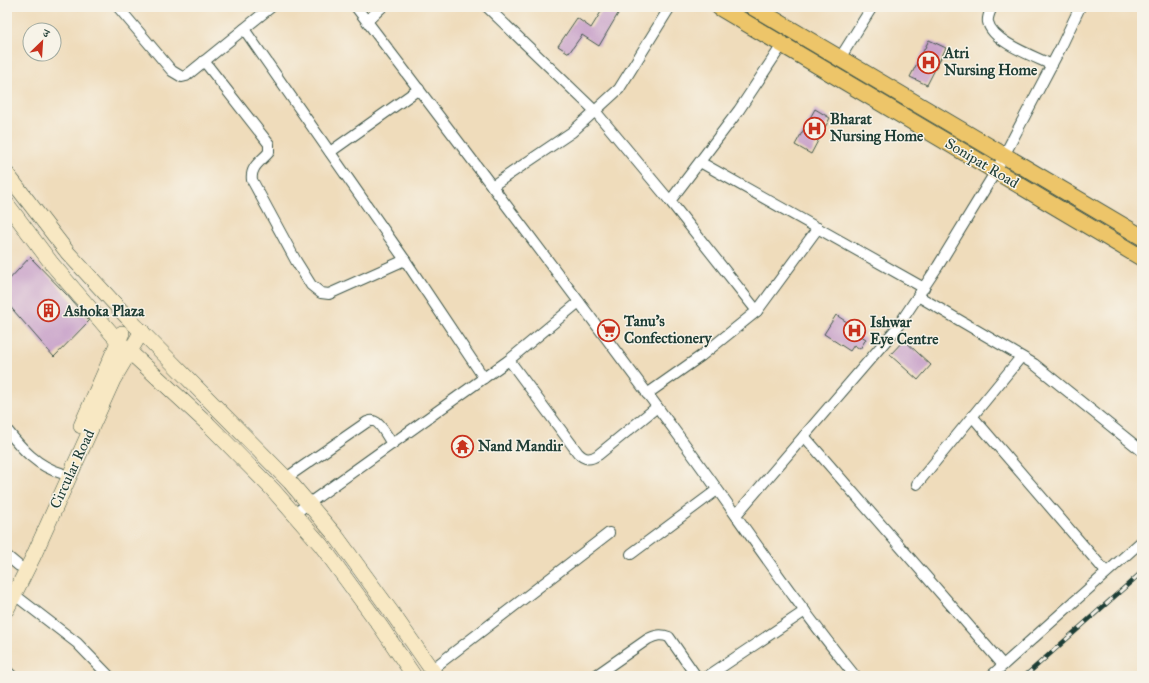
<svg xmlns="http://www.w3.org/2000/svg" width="1149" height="683" font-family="'IM FELL Great Primer','Noto Serif Devanagari',serif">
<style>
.building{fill:#c8a1c9}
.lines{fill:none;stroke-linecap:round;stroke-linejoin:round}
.street-casing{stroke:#3e5548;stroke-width:12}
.secondary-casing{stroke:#3e5548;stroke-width:16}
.primary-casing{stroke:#3e5548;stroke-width:18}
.street{stroke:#fff;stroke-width:10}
.secondary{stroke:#f8e8c3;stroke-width:15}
.primary{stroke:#edc569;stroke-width:16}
.rail-casing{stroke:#1f3d34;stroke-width:4.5}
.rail{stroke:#f7f3e8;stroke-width:3;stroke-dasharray:9;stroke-linecap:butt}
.labels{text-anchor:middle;stroke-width:3;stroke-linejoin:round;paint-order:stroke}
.poi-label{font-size:15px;font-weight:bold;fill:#1f3d34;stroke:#f7f3e8;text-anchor:start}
.street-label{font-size:15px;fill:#1f3d34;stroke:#f7f3e8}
</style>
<rect width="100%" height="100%" fill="#f7f3e8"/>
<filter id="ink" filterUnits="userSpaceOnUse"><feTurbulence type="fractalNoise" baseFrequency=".025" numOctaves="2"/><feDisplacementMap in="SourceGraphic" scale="8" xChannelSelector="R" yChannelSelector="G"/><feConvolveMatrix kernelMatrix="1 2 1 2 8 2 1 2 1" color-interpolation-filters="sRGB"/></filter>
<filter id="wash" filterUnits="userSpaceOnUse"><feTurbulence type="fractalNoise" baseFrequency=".012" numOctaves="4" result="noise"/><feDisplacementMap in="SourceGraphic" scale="16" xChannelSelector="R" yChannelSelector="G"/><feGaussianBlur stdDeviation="0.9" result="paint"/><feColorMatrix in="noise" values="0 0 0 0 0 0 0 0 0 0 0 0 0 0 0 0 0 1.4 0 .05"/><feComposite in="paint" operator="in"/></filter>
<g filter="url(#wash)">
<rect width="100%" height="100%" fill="#efdcbb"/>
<g id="blocks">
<!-- building -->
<g class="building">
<path d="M 604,7 L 622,7 L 599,46 L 582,35 L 569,53 L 558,46 L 577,18 L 591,28 Z"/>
<path d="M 929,40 L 946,48 L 927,85 L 910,77 Z"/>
<path d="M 815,109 L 830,118 L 811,154 L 795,145 Z"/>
<path d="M 30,257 L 67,295 L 89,321 L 54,357 L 7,303 L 7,282 Z"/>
<path d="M 836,315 L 864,333 L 861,336 L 866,339 L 860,349 L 854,345 L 850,351 L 824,334 Z"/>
<path d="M 904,340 L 931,365 L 918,380 L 890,355 Z"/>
</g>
</g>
</g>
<g filter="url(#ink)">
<use href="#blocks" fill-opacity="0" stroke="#3e5548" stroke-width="1"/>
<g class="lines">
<defs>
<g id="street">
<path d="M 118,7 L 172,71 L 182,77 L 186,76 L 271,7"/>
<path d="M 356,7 C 465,150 574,294 681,439 C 739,518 793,600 855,676"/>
<path d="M 487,7 L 595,111 L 670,201 L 757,311"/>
<path d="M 992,7 C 990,12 987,17 988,22 C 992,42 1036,57 1052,65"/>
<path d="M 367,21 L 382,7"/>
<path d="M 244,29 L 405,260 L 484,378"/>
<path d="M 840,58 L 872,7"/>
<path d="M 204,61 L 269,144 L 269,152 C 262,161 250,166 252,180 L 296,261 L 311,285 L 321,293 L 329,294 L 405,260"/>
<path d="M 330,152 L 419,89"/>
<path d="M 700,162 L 924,288"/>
<path d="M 492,186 L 572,132 L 619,89 L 670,7"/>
<path d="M 670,201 L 739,110 L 782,45"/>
<path d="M 918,296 L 1034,364 L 1142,451"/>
<path d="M 509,360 L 579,302"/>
<path d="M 647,394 L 701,356 L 757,311 L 818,228"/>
<path d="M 972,416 L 1106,572"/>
<path d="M 7,430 C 22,449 37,466 61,473"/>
<path d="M 804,436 L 1003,665"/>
<path d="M 286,478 L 367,422 C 368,422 372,420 373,421 C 379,421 389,439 392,444"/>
<path d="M 917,484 L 1021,357"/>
<path d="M 294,514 L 509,360 L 578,453 C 585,460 590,460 598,455 L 657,407"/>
<path d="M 736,515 L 896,329 L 938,266 L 996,171 L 1061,47 L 1080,7"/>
<path d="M 631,554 L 717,490"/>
<path d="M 7,556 L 19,566"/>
<path d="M 7,589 L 77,643 L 109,676"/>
<path d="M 431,670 L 609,533"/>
<path d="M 7,671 L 12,676"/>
<path d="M 595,676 L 648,639 C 656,635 661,634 669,637 L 696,676"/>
<path d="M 708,676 L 805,611"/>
<path d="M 991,676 L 1142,541"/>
</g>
<g id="secondary">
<path d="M 7,174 L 68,253 L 127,317 L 290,482 L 336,536 L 395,617 L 436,676"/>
<path d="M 7,204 L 52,264 L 118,341 L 209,425 L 273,490 L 321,545 L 381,627 L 414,676"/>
<path d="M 81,426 L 122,333"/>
<path d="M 7,609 L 33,557 L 113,380 L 142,331"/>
</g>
<g id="primary">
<path d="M 719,7 L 1142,258"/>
<path d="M 753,7 L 1142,237"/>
</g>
</defs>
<!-- street casing -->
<use href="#street" class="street-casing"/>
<!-- secondary casing -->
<use href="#secondary" class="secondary-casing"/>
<!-- primary casing -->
<use href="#primary" class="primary-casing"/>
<!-- street -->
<use href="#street" class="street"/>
<!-- secondary -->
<use href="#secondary" class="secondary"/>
<!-- primary -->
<use href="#primary" class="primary"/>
<defs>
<path id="rail" d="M 1025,676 L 1142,572"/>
</defs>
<!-- rail casing -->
<use href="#rail" class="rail-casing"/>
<!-- rail -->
<use href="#rail" class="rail"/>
</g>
</g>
<!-- icons -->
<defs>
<symbol id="hospital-ring" viewBox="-11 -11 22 22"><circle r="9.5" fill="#f7f3e8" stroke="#c8321e" stroke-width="1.5"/><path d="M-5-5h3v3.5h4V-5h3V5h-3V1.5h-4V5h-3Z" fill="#c8321e"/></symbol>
<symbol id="building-ring" viewBox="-11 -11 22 22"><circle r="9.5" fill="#f7f3e8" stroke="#c8321e" stroke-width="1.5"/><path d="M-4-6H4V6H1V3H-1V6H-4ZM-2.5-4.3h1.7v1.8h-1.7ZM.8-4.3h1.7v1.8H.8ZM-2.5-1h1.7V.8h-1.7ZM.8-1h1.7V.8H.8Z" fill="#c8321e"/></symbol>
<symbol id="supermarket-ring" viewBox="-11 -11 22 22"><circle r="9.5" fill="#f7f3e8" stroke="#c8321e" stroke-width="1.5"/><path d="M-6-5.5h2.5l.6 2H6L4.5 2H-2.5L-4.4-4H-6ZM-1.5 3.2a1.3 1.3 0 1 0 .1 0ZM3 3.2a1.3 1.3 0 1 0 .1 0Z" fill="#c8321e"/></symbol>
<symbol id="temple-ring" viewBox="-11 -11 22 22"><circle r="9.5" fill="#f7f3e8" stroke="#c8321e" stroke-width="1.5"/><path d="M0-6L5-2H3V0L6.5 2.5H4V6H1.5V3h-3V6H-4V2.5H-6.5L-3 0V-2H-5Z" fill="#c8321e"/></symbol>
</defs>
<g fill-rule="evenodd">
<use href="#hospital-ring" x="916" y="50" width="25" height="25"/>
<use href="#hospital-ring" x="802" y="116" width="25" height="25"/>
<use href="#building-ring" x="36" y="298" width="25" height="25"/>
<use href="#supermarket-ring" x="596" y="318" width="25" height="25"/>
<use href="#hospital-ring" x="842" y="318" width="25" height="25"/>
<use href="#temple-ring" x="450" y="434" width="25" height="25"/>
</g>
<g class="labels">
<!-- poi labels -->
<g class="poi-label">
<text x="944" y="58">Atri<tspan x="944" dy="17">Nursing Home</tspan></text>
<text x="830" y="124">Bharat<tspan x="830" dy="17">Nursing Home</tspan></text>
<text x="64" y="316">Ashoka Plaza</text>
<text x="624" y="326">Tanu's<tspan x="624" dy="17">Confectionery</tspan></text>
<text x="870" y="327">Ishwar<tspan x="870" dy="17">Eye Centre</tspan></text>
<text x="478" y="451">Nand Mandir</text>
</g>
<!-- street labels -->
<g class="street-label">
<text transform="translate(982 163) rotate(31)" y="5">Sonipat Road</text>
<text transform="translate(72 469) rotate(-65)" y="5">Circular Road</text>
</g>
</g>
<!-- margin -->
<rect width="1149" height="683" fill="none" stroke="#f7f3e8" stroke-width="24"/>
<!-- north arrow -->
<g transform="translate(42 42) rotate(25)"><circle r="19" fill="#f7f3e8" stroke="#a1aaa0"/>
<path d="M0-3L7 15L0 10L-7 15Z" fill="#c8321e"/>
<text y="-6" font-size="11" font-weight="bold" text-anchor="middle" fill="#1f3d34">उ</text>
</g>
</svg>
